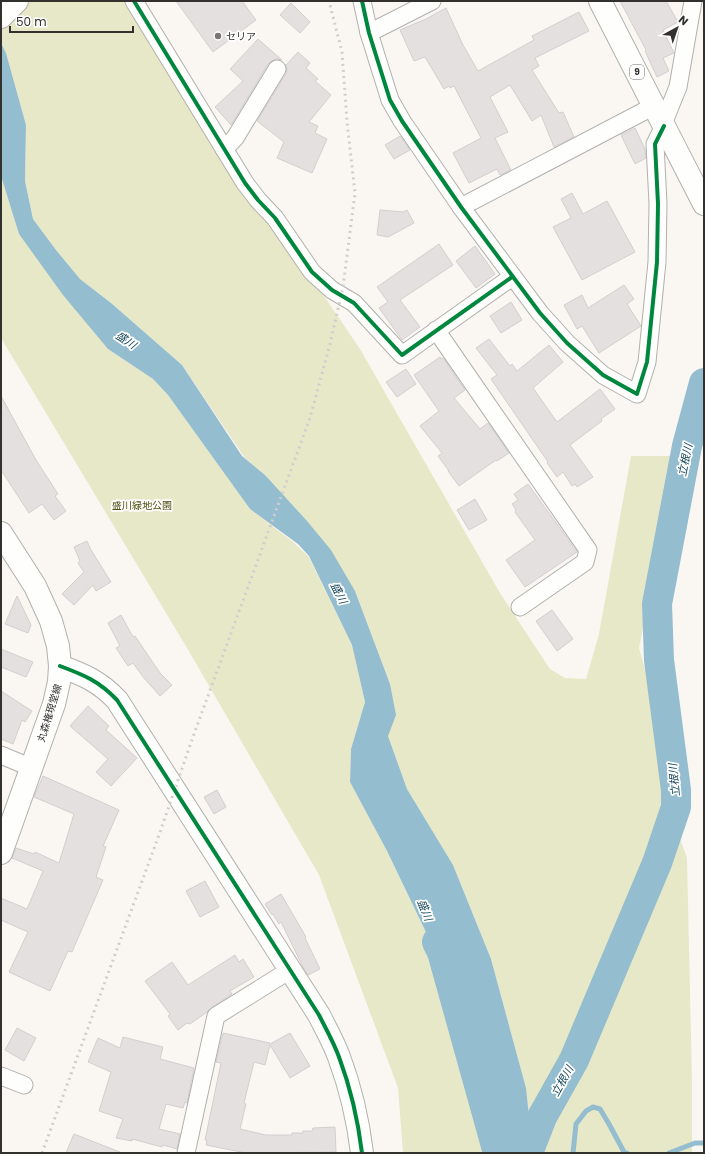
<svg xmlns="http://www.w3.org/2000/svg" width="705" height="1154" font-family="Poppins,'Noto Sans JP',sans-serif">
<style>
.green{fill:#e7e8c8}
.water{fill:#94bdcf}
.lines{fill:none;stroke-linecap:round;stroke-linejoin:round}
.stream{stroke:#94bdcf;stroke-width:5}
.river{stroke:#94bdcf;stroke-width:30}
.building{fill:#e3e0df;stroke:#d2cfce}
.minor-casing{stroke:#b1b0ad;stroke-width:19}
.tertiary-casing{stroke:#b1b0ad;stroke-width:24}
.secondary-casing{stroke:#b1b0ad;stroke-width:24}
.primary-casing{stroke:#b1b0ad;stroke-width:24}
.trunk-casing{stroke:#b1b0ad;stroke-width:24}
.minor{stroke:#fefefd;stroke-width:17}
.tertiary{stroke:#fefefd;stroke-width:22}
.secondary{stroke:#fefefd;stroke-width:22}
.primary{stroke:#fefefd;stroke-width:22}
.trunk{stroke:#fefefd;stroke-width:22}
.rail{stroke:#d0cecd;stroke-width:3;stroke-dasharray:2 4;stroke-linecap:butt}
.cycleway-casing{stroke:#fff;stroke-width:6}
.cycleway{stroke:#00873e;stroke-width:4}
.poi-dot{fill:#797673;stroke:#fff;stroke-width:1.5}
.labels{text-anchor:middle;stroke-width:3.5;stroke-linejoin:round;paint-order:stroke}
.shield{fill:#fff;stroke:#706f6d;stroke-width:1}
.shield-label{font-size:9px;font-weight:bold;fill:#33312e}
.poi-label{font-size:10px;fill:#33312e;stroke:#fff;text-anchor:start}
.park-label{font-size:10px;fill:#4c4e0c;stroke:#fff}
.street-label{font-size:10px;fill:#33312e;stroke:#fff}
.water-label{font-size:11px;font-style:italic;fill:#14465a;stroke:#fff}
</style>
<rect width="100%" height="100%" fill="#faf7f3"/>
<!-- green -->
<g class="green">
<path d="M 1,1 L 124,1 L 360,349 L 500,593 L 550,669 L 565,678 L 586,679 L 599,634 L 631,456 L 678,456 L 639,648 L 656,709 L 669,808 L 687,858 L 692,1080 L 692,1153 L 533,1153 L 526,1088 L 491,959 L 453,865 L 407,789 L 388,736 L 390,684 L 355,591 L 265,475 L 245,458 L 182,365 L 111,303 L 80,279 L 56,250 L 33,219 L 25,181 L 26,125 L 6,53 L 1,43 Z"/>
<path d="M 1,176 L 19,234 L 108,349 L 153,379 L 168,395 L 250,509 L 293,542 L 309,557 L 352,645 L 365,702 L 351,749 L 350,782 L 387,851 L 460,1003 L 479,1052 L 485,1132 L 483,1153 L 403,1153 L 398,1088 L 319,875 L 187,648 L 1,338 Z"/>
</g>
<!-- water -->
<path class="water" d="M 1,43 L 6,53 L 26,125 L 25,181 L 33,219 L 56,250 L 80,279 L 111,303 L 182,365 L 242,456 L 265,475 L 307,521 L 331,550 L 355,591 L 390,684 L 396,715 L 388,736 L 407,789 L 453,865 L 491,959 L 526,1088 L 533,1153 L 483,1153 L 485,1132 L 479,1052 L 460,1003 L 387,851 L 350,782 L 351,749 L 365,702 L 352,645 L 309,556 L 298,544 L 250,509 L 168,395 L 153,379 L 108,349 L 63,295 L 19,234 L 1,176 Z"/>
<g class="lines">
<!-- stream -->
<g class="stream">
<path d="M 573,1153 L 576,1124 L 586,1111 L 593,1107 L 600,1109 L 609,1124 L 624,1152 L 627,1153"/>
<path d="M 669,1153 L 695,1143 L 704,1143"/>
</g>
<!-- river -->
<g class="river">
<path d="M 437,942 L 442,952 L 498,1153"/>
<path d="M 528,1153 L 542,1117 L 574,1060 L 657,863 L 676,807 L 676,790 L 659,660 L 657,604 L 687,446 L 704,383"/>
</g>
</g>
<!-- building -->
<g class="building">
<path d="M 176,1 L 242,1 L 256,20 L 213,52 Z"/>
<path d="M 620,1 L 666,1 L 678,22 L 663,30 L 674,53 L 663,58 L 669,71 L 657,77 L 645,51 L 646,50 Z"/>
<path d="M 291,3 L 310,22 L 300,33 L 280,15 Z"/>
<path d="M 446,8 L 463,45 L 478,71 L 534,40 L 532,36 L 579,12 L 589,31 L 535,58 L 539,66 L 532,70 L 559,113 L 563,112 L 574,137 L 554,147 L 541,115 L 532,121 L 510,85 L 490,97 L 508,132 L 495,138 L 511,170 L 500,175 L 497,169 L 469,183 L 453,153 L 481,138 L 454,86 L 450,88 L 449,86 L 444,89 L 425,57 L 414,61 L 400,30 L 426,19 Z"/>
<path d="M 258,39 L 282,60 L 277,59 L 273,60 L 268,64 L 231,125 L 215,107 L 243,81 L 230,69 Z"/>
<path d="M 298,52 L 310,63 L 306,68 L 318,79 L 315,81 L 331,95 L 309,122 L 318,126 L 315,133 L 327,139 L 312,173 L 277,158 L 284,142 L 257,121 L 286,74 L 287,69 L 285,64 L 286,65 Z"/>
<path d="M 635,128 L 645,149 L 646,158 L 635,164 L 621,135 Z"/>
<path d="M 400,136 L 410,150 L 394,159 L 385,145 Z"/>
<path d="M 572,193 L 583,214 L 607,201 L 635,252 L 582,280 L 553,227 L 571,218 L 561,199 Z"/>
<path d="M 380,210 L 403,212 L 407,210 L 414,223 L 388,237 L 377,235 Z"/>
<path d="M 439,244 L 453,265 L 400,300 L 420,327 L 402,340 L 379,308 L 388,302 L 377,287 Z"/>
<path d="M 475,246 L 495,274 L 476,288 L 456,261 Z"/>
<path d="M 624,285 L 634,299 L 627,304 L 641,326 L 599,353 L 582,326 L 577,329 L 564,305 L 582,295 L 588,308 Z"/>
<path d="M 511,302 L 522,320 L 501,333 L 490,316 Z"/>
<path d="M 489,339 L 510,366 L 512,364 L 517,371 L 549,345 L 563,362 L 533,388 L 557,422 L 600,389 L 615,409 L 601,419 L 602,421 L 570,445 L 593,477 L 577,487 L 575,484 L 572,486 L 563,472 L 557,477 L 547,463 L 548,462 L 491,379 L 497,375 L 476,348 Z"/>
<path d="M 440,357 L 441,359 L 443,358 L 465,390 L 454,398 L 480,429 L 488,423 L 509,453 L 497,461 L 496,460 L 459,486 L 448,471 L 449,471 L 438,456 L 442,453 L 420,426 L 439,411 L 414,375 Z"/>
<path d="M 406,369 L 416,384 L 397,397 L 386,382 Z"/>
<path d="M 1,396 L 36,460 L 58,494 L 55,496 L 66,511 L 54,520 L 42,504 L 29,513 L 1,470 Z"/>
<path d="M 528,484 L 577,552 L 525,587 L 506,560 L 535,540 L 515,512 L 516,510 L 512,504 L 518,500 L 514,494 Z"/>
<path d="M 475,499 L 487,520 L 469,530 L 457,510 Z"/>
<path d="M 87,541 L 91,550 L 111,582 L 96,591 L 93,585 L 74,605 L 62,594 L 84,572 L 78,563 L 80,561 L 74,547 Z"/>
<path d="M 17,596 L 31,625 L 28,633 L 5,624 Z"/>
<path d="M 552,610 L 573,639 L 557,651 L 536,621 Z"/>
<path d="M 121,615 L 133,637 L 135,636 L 160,673 L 172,685 L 160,696 L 144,678 L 133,663 L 128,666 L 116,648 L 120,646 L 108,623 Z"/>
<path d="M 1,649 L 33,662 L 26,677 L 1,667 Z"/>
<path d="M 1,691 L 32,711 L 25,722 L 22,720 L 13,744 L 1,739 Z"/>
<path d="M 88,706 L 109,726 L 106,730 L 137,758 L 111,786 L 96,772 L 108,759 L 70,726 Z"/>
<path d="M 43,776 L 119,810 L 103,846 L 106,847 L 96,877 L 103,880 L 72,952 L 68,951 L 50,991 L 9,972 L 28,932 L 1,920 L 1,898 L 27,909 L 43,871 L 12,858 L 16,848 L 34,854 L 35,852 L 59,863 L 74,814 L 34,797 Z"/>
<path d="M 217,790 L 226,807 L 214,814 L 204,797 Z"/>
<path d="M 205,881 L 219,907 L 200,917 L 186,891 Z"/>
<path d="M 281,894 L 306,937 L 305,938 L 320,969 L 308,975 L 303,967 L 281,922 L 279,924 L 273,914 L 272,915 L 265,904 Z"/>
<path d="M 235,955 L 239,962 L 243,959 L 254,977 L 230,991 L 232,994 L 211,1008 L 207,1012 L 190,1024 L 187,1023 L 178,1030 L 168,1016 L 170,1014 L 145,981 L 172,962 L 188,985 Z"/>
<path d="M 17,1028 L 36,1038 L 24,1061 L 5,1050 Z"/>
<path d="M 223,1033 L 270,1043 L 270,1044 L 290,1033 L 310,1066 L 290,1078 L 270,1045 L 265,1065 L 254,1062 L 244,1103 L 246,1104 L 240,1129 L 266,1135 L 292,1135 L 292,1133 L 303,1133 L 303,1131 L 312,1131 L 313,1128 L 335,1127 L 336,1152 L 246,1153 L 206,1145 L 207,1140 L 205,1140 L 221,1063 L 216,1062 Z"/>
<path d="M 123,1037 L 163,1047 L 160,1059 L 194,1068 L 187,1103 L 185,1102 L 183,1108 L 166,1104 L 159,1129 L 180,1134 L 177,1149 L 163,1145 L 162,1147 L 132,1139 L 132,1141 L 116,1138 L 123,1119 L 99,1111 L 111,1072 L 88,1062 L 98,1038 L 120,1048 Z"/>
<path d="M 74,1134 L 120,1152 L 120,1153 L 66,1153 Z"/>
</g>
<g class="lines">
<defs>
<g id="minor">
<path d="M 134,1 L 245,183 L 258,200 L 275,218 L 312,272 L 332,290 L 354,303 L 402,355 L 512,277"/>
<path d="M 362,1 L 369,33 L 390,100 L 402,121 L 461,207 L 540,313 L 567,343 L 603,375 L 637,394 L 647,362 L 657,262 L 658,204 L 655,144 L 664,126"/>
<path d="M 369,33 L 432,1"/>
<path d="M 663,124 L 678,87 L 693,1"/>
<path d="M 224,149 L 235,138 L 277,69"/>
<path d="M 461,207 L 654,106"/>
<path d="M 436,330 L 588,550 L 585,562 L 520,607"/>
<path d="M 1,755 L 32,768"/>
<path d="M 1,1076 L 24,1085"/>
<path d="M 186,1153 L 216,1016 L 290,970"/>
</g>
<path id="tertiary" d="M 60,666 C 84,675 99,681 117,700 L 319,1015 C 326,1029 334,1043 339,1057 C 351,1089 358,1120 362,1153"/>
<path id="secondary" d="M 1,533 L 35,586 L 51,621 L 58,646 L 60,666 L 59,682 L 54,704 L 1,853"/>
<path id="primary" d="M 600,1 L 704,204"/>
<path id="trunk" d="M 1,17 L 17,1"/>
</defs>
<!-- minor casing -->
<use href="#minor" class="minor-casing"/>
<!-- tertiary casing -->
<use href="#tertiary" class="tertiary-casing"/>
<!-- secondary casing -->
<use href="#secondary" class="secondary-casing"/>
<!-- primary casing -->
<use href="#primary" class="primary-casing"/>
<!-- trunk casing -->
<use href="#trunk" class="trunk-casing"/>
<!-- minor -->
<use href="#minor" class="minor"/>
<!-- tertiary -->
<use href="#tertiary" class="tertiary"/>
<!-- secondary -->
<use href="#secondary" class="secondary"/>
<!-- primary -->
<use href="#primary" class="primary"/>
<!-- trunk -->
<use href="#trunk" class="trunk"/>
<!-- rail -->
<path class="rail" d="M 42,1153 L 159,835 L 194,734 L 310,418 L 330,344 L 343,287 L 355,193 L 347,122 L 342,52 L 329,1"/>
<defs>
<g id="cycleway">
<path d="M 134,1 L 245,183 L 258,200 L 275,218 L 312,272 L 332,290 L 354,303 L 402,355 L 512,277"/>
<path d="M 362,1 L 369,33 L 390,100 L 402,121 L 461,207 L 540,313 L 567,343 L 603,375 L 637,394 L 647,362 L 657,262 L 658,204 L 655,144 L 664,126"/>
<path d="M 60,666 C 84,675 99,681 117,700 L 319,1015 C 326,1029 334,1043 339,1057 C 351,1089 358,1120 362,1153"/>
</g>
</defs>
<!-- cycleway casing -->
<use href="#cycleway" class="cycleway-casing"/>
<!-- cycleway -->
<use href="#cycleway" class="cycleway"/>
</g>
<!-- markers -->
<circle class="poi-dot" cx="218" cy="36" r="4"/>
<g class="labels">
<!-- shield labels -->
<rect class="shield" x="630" y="65" width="14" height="14" rx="3"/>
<g class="shield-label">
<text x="637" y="75">9</text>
</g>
<!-- poi labels -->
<g class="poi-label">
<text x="226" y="40">セリア</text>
</g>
<!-- park labels -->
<g class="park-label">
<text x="142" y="509">盛川緑地公園</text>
</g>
<!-- street labels -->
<g class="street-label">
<text transform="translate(49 713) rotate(-73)" y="4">丸森権現堂線</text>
</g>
<!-- water labels -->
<g class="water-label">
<text transform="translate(126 340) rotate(34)" y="4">盛川</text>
<text transform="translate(685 460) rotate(-78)" y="4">立根川</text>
<text transform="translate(339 593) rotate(64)" y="4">盛川</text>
<text transform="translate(674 780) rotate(-95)" y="4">立根川</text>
<text transform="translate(425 910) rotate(68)" y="4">盛川</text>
<text transform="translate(562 1081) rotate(-61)" y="4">立根川</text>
</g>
</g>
<!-- border -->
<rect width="705" height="1154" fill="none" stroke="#33312e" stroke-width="4"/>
<!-- north arrow -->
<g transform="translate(677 28) rotate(40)" stroke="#ffffff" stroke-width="3" paint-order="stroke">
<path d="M0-3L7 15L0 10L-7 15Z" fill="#33312e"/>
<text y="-6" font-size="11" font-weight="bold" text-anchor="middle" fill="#33312e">N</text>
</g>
<!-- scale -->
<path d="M10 26v6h123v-6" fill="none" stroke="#33312e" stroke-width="2"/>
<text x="16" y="26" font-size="12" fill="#33312e" stroke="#ffffff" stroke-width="3" paint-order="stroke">50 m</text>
</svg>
